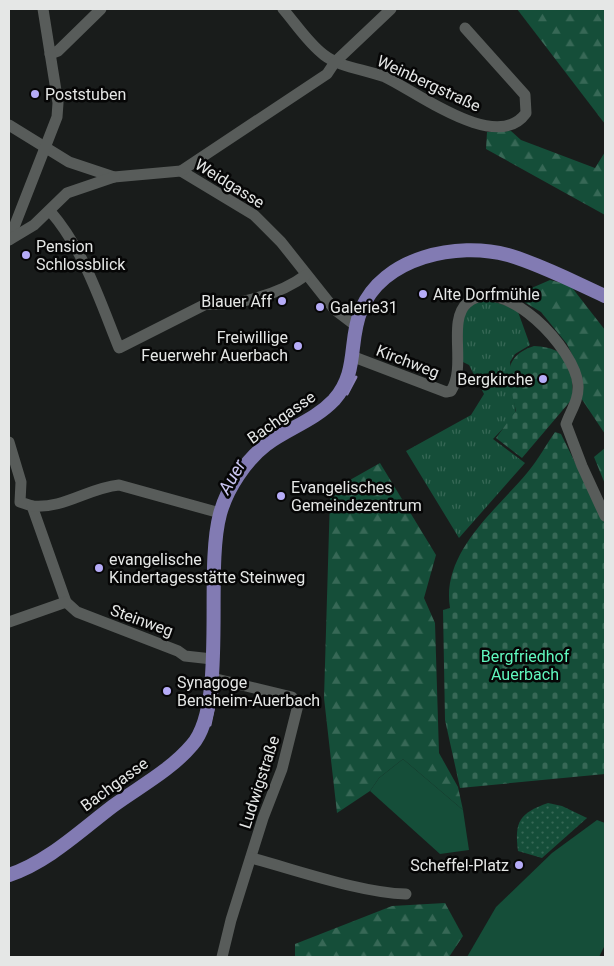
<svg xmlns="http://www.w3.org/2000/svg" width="614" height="966" font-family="Roboto,sans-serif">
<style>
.grass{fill:url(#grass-tufts)}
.forest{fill:url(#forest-firs)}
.cemetery{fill:url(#cemetery-stones)}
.park{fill:url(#park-dots)}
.garden{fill:#154e39}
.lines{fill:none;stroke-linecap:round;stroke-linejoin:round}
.stream{stroke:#8b82b9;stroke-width:3}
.minor{stroke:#585c5a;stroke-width:11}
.major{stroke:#827bb3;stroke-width:14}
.poi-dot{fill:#b6acf8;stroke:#060606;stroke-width:2}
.labels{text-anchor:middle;stroke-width:5;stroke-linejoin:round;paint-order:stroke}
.street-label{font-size:16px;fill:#e5e7e6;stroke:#060606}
.poi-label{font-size:16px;fill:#e5e7e6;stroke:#060606;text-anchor:start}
.park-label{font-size:16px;fill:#60f7be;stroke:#060606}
.water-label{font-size:18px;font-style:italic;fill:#cac5f1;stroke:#060606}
</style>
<defs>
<pattern id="grass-tufts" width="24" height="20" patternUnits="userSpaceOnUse" patternTransform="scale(1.25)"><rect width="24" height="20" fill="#154e39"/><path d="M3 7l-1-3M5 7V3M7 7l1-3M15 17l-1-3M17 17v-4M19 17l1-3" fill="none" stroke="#376856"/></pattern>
<pattern id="forest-firs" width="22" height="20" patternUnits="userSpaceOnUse" patternTransform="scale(1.25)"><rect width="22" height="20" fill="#154e39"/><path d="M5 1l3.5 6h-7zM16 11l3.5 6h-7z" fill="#376856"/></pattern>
<pattern id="cemetery-stones" width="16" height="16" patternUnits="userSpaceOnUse" patternTransform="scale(1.25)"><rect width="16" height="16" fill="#154e39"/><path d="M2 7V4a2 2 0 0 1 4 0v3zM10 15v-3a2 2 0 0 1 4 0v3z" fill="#376856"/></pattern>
<pattern id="park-dots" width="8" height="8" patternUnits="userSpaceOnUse" patternTransform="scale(1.25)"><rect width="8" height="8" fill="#154e39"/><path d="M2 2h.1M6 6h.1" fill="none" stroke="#376856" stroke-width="1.8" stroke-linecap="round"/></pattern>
</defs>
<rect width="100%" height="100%" fill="#191c1b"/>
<!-- grass -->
<path class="grass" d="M 485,299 L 517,309 L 530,345 L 515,354 L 510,362 L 516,415 L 493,439 L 525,463 L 459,538 L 406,451 L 471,415 L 484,394 L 469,365 L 463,362 L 462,318 L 471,305 Z"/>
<!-- forest -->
<g class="forest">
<path d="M 517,9 L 605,9 L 605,124 Z"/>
<path d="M 511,131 L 521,140 L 595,168 L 605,152 L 605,215 L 486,149 L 487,132 Z"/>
<path d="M 550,280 L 570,285 L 605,330 L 605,434 L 581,398 L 576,363 L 567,344 L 541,312 L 507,292 L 527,290 Z"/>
<path d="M 605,448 L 605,484 L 594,457 Z"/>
<path d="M 380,463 L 436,555 L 424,598 L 435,623 L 439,753 L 458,787 L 463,810 L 403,759 L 379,778 L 370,791 L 337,813 L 324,698 L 330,497 L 334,489 Z"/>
<path d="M 445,903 L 463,936 L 449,957 L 295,957 L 295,944 L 392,906 Z"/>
</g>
<!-- cemetery -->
<g class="cemetery">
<path d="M 534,346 C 571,348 572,366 573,398 L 522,458 L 496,438 L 516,411 C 510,383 498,358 534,346 Z"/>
<path d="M 555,432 L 561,434 L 605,523 L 605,774 L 460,788 L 445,720 L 443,610 L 450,608 C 441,553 495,511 527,473 C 538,460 546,445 555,432 Z"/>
</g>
<!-- park -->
<path class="park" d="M 548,803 L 562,806 L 587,818 L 542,858 L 518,851 C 514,821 520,813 548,803 Z"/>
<!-- garden -->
<g class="garden">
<path d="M 403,759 L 463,810 L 469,850 L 440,854 L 370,791 L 379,778 Z"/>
<path d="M 597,820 L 605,823 L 605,945 L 599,957 L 467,957 L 496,907 L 552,853 Z"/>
</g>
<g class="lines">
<!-- stream -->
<g class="stream">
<path d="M 347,394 L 356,377"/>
<path d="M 210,725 L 218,687"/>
</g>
<!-- minor -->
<g class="minor">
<path d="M 283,9 C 296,24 308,43 324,55 C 341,68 365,69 385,77 C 417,92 497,154 526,113 L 525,95 L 465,28"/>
<path d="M 50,54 L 58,51 L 101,9"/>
<path d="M 9,125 L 69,162 L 114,177 L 181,171 L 254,215 L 281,242 L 335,310 L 356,326"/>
<path d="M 181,171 L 327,74 L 335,62 L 391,9"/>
<path d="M 50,211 C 84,250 100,301 119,348 L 206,304 C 238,306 281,294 306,275"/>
<path d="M 9,240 L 57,117 L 58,103 L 43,9"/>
<path d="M 9,240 L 34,225 L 67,193 L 114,177"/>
<path d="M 354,357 L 446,392 L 451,391 C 467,366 447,321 467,303 C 504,272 576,350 578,385 C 579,400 571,410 566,424 L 582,466 L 605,516"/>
<path d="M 9,442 L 21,482 L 20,502 L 32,506 L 66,602 L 77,612 L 178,651 L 185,656 L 212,659"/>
<path d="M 32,506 C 64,509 88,488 119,485 L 220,513"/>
<path d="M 9,622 L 66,602"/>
<path d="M 212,678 L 292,697 L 298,705 L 282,769 L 263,818 L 231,920 L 222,957"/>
<path d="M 251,858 C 297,870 361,893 406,894"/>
</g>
<!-- major -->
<path class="major" d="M 9,875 C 48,862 80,831 113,806 C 139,787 171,770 192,745 C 228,704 204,573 220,514 C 227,488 246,460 267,444 C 289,428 315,420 334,400 C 359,372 348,341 361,310 C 383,257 457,241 508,255 C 542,265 574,282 605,296"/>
</g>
<!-- markers -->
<g class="poi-dot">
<circle cx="35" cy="94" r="5"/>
<circle cx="26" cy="255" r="5"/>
<circle cx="423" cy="294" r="5"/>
<circle cx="282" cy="301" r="5"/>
<circle cx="320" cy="307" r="5"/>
<circle cx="298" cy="346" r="5"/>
<circle cx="543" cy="379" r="5"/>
<circle cx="281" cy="496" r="5"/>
<circle cx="99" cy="568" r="5"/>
<circle cx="167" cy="691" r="5"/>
<circle cx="519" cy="865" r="5"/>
</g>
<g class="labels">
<!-- street labels -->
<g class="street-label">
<text transform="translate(429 83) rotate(25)" y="6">Weinbergstraße</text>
<text transform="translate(230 183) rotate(32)" y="6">Weidgasse</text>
<text transform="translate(408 361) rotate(21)" y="6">Kirchweg</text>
<text transform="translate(281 417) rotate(-35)" y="6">Bachgasse</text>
<text transform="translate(142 620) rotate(20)" y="6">Steinweg</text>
<text transform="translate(259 782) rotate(-72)" y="6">Ludwigstraße</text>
<text transform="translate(114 784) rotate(-36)" y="6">Bachgasse</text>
</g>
<!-- poi labels -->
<g class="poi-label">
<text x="45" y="100">Poststuben</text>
<text x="36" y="252">Pension<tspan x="36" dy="18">Schlossblick</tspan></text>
<text x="433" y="300">Alte Dorfmühle</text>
<text x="272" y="307" text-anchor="end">Blauer Aff</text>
<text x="330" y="313">Galerie31</text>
<text x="288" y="343" text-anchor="end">Freiwillige<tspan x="288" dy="18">Feuerwehr Auerbach</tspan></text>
<text x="533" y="385" text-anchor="end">Bergkirche</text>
<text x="291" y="493">Evangelisches<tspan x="291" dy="18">Gemeindezentrum</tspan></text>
<text x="109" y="565">evangelische<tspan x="109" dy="18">Kindertagesstätte Steinweg</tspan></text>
<text x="177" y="688">Synagoge<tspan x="177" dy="18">Bensheim-Auerbach</tspan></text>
<text x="509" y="871" text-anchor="end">Scheffel-Platz</text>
</g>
<!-- park labels -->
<g class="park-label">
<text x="525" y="662">Bergfriedhof<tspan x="525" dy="18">Auerbach</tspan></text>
</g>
<!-- water labels -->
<g class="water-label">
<text transform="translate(232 477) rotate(-60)" y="6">Auer</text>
</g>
</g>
<!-- border -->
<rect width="614" height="966" fill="none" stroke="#e5e7e6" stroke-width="20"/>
</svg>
